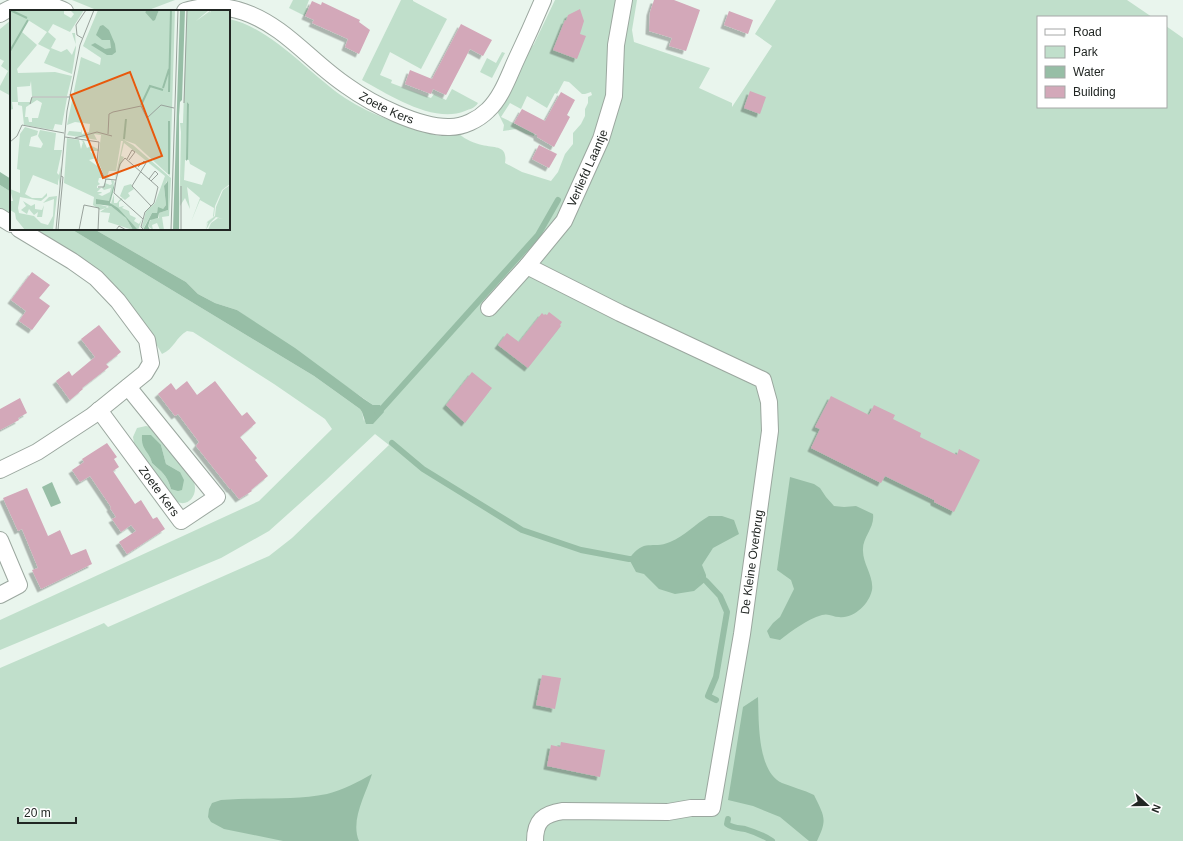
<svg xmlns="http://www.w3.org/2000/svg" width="1183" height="841" font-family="Helvetica,sans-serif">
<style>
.green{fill:#c0dfcb;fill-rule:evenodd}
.water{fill:#97bea6}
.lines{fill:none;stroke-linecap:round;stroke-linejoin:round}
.stream{stroke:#97bea6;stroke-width:6}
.building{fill:#d3a8b9;filter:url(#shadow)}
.street-casing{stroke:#9ba79f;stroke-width:18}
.street{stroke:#fff;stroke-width:16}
.labels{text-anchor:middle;stroke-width:3.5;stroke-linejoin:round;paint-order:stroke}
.street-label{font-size:12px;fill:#212623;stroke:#fff}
.inset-river{fill:none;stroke:#97bea6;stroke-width:2}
.inset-road{fill:none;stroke:#99a29c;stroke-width:1}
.view{fill:#e8590c;fill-opacity:0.15;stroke:#e8590c;stroke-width:2}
.inset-edge{fill:none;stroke:#212623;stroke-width:2}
</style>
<defs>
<filter id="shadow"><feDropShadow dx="-3.5" dy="3.5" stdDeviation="0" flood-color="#0004"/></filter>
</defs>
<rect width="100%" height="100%" fill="#e9f5ed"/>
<!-- green -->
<g class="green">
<path d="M 72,0 L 175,0 L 146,11 L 105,11 L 94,9 Z"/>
<path d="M 293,0 L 309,0 L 306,8 L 309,9 L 305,16 L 289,8 Z"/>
<path d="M 401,0 L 413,0 L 413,1 L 447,19 L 421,69 L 390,52 L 380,75 L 392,80 L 391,83 L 431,98 L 434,94 L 446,100 L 452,89 L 478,103 C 475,108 470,109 465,111 C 434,124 389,95 362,80 Z"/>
<path d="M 555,0 L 637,0 L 632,30 L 634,42 L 710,68 L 699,88 L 732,103 L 732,107 L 772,46 L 755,34 L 776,0 L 1127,0 L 1152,17 L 1038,17 L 1038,107 L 1166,107 L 1166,26 L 1183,38 L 1183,841 L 0,841 L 0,668 L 104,623 L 108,627 L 269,556 L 292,538 L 389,445 L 375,434 L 326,480 L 269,531 L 221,558 L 0,650 L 0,620 L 259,501 L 332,429 L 325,419 L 274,384 L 193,332 L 187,331 C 176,337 174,349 162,354 L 152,337 L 29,229 L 71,229 L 314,376 L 360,409 L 362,412 L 364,421 L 373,405 L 237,310 L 215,303 L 198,294 L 186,282 L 94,229 L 229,229 L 229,19 C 272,28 309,74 345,98 C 372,116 404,125 435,135 L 441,136 L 459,134 C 466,140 474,143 482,145 C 495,148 508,145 505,163 L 522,172 L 551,181 L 558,172 L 565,154 L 573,144 L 573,133 L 581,124 L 585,116 L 585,109 L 588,103 L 588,97 L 592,95 L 591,92 L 585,94 L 582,94 L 569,82 L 564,81 L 557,94 L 555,93 L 547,108 L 527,96 L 521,109 L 510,103 L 501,117 L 534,133 L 534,136 L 526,134 L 516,129 L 503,131 L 504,125 L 498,113 L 527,53 L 534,44 Z"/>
<path d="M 11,20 L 11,96 L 0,90 L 0,86 L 8,71 L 1,66 L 4,61 L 0,59 L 0,29 Z"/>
<path d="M 502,52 L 505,53 L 492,78 L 480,72 L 487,58 L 496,63 Z"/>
<path d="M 0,185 L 11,192 L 11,217 L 0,209 Z"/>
<path d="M 146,426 L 150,427 L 194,482 C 199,497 185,511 172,498 L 134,443 L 133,437 L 137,428 ZM 161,445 L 166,464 L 180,472 L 171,489 C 167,475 162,472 152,463 L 150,456 Z"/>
</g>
<!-- water -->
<g class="water">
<path d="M 0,172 L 11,179 L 11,192 L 0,185 Z"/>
<path d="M 71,229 L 94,229 L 186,282 L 198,294 L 215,303 L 237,310 L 295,348 L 364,399 L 373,405 L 380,405 L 384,412 L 373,424 L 366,424 L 362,412 L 360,409 L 314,376 Z"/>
<path d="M 142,435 L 151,435 L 161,445 L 166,464 L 180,472 L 184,480 L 182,490 L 178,491 L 171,489 C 167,475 162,472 152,463 C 149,450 141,451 142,435 Z"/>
<path d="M 790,477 L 814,484 L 820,488 L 826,497 L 834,506 L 844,507 L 856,506 L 873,514 C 875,528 862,537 863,551 C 863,564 874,577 872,590 C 869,604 854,619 839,617 C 833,617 829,613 822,615 C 806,620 793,630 780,640 L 770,638 L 767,631 L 773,623 L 780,617 L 794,589 L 791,580 L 777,570 Z"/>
<path d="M 52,482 L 61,503 L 51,507 L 42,487 Z"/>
<path d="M 709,516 L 722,516 L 734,520 L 739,534 L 713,548 L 702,565 L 706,575 L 706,581 L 694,591 L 675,594 L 659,589 L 644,574 L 636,572 L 629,559 C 645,537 651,550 670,542 C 685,536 695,524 709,516 Z"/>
<path d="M 758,697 C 759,720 757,772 782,783 C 792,787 804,790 814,795 C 824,816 828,819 817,841 L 809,841 L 780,817 L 753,806 L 728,800 L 743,707 Z"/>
<path d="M 372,774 C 366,794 350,820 359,841 L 283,841 L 224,829 L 211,822 L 208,817 L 209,809 L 212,803 L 221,800 C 256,797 292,801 327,794 C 343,790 358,782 372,774 Z"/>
</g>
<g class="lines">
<!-- stream -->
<g class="stream">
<path d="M 378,413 L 538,235 L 558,200"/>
<path d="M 392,443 L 423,469 L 522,530 L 581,550 L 629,559 L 637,559"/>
<path d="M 701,577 L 706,581 L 720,596 L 727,612 L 716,677 L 708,696 L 716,700"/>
<path d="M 728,819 L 727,824 C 732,828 738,828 745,829 C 755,832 763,835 772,841"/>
</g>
</g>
<!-- building -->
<g class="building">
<path d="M 654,0 L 674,0 L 700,10 L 686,51 L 669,46 L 672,38 L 649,31 L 650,12 Z"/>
<path d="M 312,1 L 321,5 L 322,2 L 360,20 L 359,22 L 370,30 L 359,54 L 345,47 L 348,39 L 312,23 L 314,20 L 305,16 Z"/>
<path d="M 580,9 L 584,21 L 580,34 L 586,36 L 577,59 L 553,50 L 565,20 L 566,21 L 568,15 Z"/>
<path d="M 729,11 L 753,20 L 748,34 L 724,25 Z"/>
<path d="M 461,24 L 492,40 L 483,56 L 470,49 L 446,95 L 433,89 L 431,94 L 405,84 L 410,70 L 432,79 Z"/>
<path d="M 750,91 L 766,97 L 760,114 L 744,108 Z"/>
<path d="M 561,92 L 575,100 L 567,115 L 570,117 L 554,147 L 537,137 L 537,135 L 514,123 L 522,109 L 545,121 Z"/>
<path d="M 539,145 L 557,154 L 549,168 L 532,159 Z"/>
<path d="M 32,272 L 50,285 L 39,298 L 50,306 L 32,330 L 19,321 L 26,311 L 11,300 Z"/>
<path d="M 549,312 L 562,322 L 560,325 L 561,326 L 528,368 L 498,345 L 507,333 L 519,342 L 542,313 L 544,315 L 545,314 L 547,315 Z"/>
<path d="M 99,325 L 121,352 L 106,364 L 109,367 L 82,388 L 83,389 L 70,400 L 56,381 L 69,371 L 72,376 L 95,357 L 81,339 Z"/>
<path d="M 472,372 L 492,388 L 465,423 L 446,405 Z"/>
<path d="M 187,381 L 197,395 L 215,381 L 242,416 L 247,412 L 256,423 L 240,437 L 257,458 L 255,460 L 268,476 L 251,490 L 252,491 L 239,499 L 231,489 L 230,489 L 196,446 L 199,442 L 178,414 L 175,416 L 158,394 L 171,383 L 176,390 Z"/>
<path d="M 831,396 L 869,415 L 874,405 L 895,415 L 893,419 L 921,433 L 920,437 L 957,455 L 959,449 L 980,460 L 954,512 L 934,502 L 934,500 L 885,476 L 881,483 L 811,448 L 820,429 L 815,427 Z"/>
<path d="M 20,398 L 27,413 L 18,418 L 19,420 L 0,430 L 0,409 Z"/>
<path d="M 107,443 L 117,457 L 114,459 L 119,467 L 113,471 L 135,504 L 141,500 L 153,519 L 157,517 L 165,529 L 127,554 L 119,542 L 136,531 L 131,525 L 121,532 L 112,519 L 116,517 L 110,508 L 111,507 L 90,476 L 80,482 L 72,470 L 84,462 L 82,459 Z"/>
<path d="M 27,488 L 48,536 L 60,530 L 71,555 L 86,549 L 92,564 L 41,589 L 32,570 L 38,568 L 22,529 L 18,531 L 3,498 Z"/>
<path d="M 542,675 L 561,678 L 555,709 L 536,705 Z"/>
<path d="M 561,742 L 605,750 L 600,777 L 547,766 L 551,745 L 560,747 Z"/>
</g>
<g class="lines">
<defs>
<g id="street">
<path id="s1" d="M 185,11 C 205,5 224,5 244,12 C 285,26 312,63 347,86 C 372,104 419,128 450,127 C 463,127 478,120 488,110 C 502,97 509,75 517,58 C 526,39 535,19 543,0"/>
<path d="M 0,14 C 22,0 42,0 65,11"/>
<path d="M 0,217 L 11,224"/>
<path d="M 527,266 L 620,313 L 763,380 L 769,402 L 770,431 L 742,634 L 712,808 L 691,808 L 668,812 L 563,811 C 543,814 535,821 535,841"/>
<path id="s2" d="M 489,308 L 527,266 L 564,221 L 601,139 L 614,96 L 616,45 L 624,0"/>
<path id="s3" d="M 99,410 L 181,521 L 217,497 L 128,387"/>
<path d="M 0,470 L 37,452 L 92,416 L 145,373 L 151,363 L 147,340 L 118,301 L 96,278 L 72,261 L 19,229"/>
<path d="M 0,540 L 19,585 L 0,595"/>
</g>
</defs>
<!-- street casing -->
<use href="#street" class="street-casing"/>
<!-- street -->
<use href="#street" class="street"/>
</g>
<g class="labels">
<!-- street labels -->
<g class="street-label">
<text dy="4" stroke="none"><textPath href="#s1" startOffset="233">Zoete Kers</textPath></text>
<text dy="4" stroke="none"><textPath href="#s2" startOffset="173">Verliefd Laantje</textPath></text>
<text dy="4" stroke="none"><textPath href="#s3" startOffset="101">Zoete Kers</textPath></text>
<text transform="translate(752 562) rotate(-82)" y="4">De Kleine Overbrug</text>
</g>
</g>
<!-- overview -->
<g transform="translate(10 10)">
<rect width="220" height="220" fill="#e9f5ed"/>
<path d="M 0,0 L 54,0 L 54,4 L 61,8 L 64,4 L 60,0 L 74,0 L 60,22 L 43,14 L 38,22 L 46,29 L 41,38 L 51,42 L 57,39 L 62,45 L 66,35 L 62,23 L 65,23 L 66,38 L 62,64 L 34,53 L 40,40 L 28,34 L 37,22 L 18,10 L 12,22 L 27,35 L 7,59 L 8,63 L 45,62 L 62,66 L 57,86 L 22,86 L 21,71 L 20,76 L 7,77 L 8,92 L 20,92 L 21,88 L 57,88 L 52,115 L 45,114 L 43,120 L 14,115 L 12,96 L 8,95 L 8,92 L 2,92 L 3,99 L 0,100 ZM 27,90 L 32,93 L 28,108 L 22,108 L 22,112 L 19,112 L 18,107 L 15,107 L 16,97 ZM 88,0 L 137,0 L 135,2 L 146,7 L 149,0 L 165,0 L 160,166 L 125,134 L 114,130 L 123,135 L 161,168 L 159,206 L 152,207 L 154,220 L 150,220 L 147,213 L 142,215 L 143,220 L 138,216 L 141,209 L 149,208 L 149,203 L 158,200 L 157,171 L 154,177 L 156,195 L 153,199 L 148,199 L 147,203 L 142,203 L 133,219 L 132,217 L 136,201 L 145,193 L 155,166 L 114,133 L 111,146 L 114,147 L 105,169 L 113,131 L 111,131 L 106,161 L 99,161 L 97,167 L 101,169 L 95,168 L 88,151 L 91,125 L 84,124 L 87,130 L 88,127 L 87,130 L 57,125 L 59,121 L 71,122 L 71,118 L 72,124 L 79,122 L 80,114 L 65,112 L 57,115 L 71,47 L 90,55 L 91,48 L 73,36 ZM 177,0 L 199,0 L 186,11 L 200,1 L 200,3 L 201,0 L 220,0 L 220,174 L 212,180 L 205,196 L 204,206 L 197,213 L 195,220 L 197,212 L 203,207 L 204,198 L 190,190 L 181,212 L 190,188 L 177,177 L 180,199 L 175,188 L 170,196 ZM 177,92 L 179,94 L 176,151 L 178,95 ZM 175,150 L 179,150 L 180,154 L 196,163 L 192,175 L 174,170 ZM 170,113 L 173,113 L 169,220 L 171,122 ZM 15,117 L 28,121 L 27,125 L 21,127 L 19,136 L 31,138 L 33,134 L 28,126 L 30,120 L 46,123 L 44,140 L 52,140 L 47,163 L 49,165 L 51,156 L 50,176 L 48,168 L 48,175 L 23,165 L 15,184 L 22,188 L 32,188 L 37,183 L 37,186 L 31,191 L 10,187 L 8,198 L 9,203 L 24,206 L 31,213 L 38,215 L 43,206 L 44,189 L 33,193 L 39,187 L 47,186 L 43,220 L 15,220 L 6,209 L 5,203 L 0,200 L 0,191 L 3,191 L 0,179 L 10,183 L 10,160 L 7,159 L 10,124 ZM 57,128 L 69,130 L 71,139 L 73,132 L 71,130 L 74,131 L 77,138 L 81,136 L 81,139 L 82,136 L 88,139 L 88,132 L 89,141 L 80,141 L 86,148 L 79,150 L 90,158 L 93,168 L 89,168 L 88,172 L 90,174 L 87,176 L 87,178 L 91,178 L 87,182 L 91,182 L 92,183 L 88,184 L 92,186 L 100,182 L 101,178 L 94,180 L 92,178 L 95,173 L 100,175 L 102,174 L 101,170 L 104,171 L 101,194 L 102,182 L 99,192 L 87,194 L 99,197 L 90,200 L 83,195 L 84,187 L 54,173 ZM 121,174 L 124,179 L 118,183 L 120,186 L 115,190 L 110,186 L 114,176 ZM 220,175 L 220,220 L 198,220 L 201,213 L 208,208 L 213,209 L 206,207 L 200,213 L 196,220 L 198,212 L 205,206 L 206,197 L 213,180 ZM 104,184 L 104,193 L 107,193 L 111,188 L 113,189 L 109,192 L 109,197 L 114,196 L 112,198 L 119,201 L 120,205 L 126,208 L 124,211 L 129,214 L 132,209 L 128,220 L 101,194 ZM 13,191 L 21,196 L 25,194 L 25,199 L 32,200 L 34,195 L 32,207 L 27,207 L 28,202 L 24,205 L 19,199 L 17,204 L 11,200 L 16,196 ZM 100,195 L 116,208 L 123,220 L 98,212 L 100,203 L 90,202 Z" fill="#c0dfcb" fill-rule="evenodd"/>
<path d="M 137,0 L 149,0 L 145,10 L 143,11 L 135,2 ZM 170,0 L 175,0 L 172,90 L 170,92 L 169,106 L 169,220 L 163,220 ZM 93,15 L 99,20 L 105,34 L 106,42 L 102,45 L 97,45 L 81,35 L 85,33 L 95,39 L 101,38 L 100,30 L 92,30 L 86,25 L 90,16 ZM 177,92 L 179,94 L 178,149 L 176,151 ZM 105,171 L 104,178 L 100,193 L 108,198 L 128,220 L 123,220 L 116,208 L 101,196 L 86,194 L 86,189 L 99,191 ZM 158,171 L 158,200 L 149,203 L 148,208 L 140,210 L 138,216 L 140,220 L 133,220 L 142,203 L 147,203 L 148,197 L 153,199 L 156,195 L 154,176 Z" fill="#97bea6"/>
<path class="inset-river" d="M 0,0 L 17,8M 0,41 L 18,10M 153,78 L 159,59M 159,82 L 161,0M 131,95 L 140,76 L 153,80M 114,129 L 116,109M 159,164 L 159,111"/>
<path class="inset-road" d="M 72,28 L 67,25 L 66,15 L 76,0M 174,93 L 177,0M 20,94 L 22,87 L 60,87M 98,124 L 99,104 L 103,102 L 131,96 L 137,108 L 151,95 L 164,98M 55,127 L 89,132 L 87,152 L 95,169 L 106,170 L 110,154 L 115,148 L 148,177 L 144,193 L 135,202 L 131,217 L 134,220M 65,128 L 87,122 L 102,126M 0,132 L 7,126 L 12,115 L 54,123M 117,149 L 122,140 L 125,142 L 119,150M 128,157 L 134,151 L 136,153 L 122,176 L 141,196M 139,169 L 145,161 L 148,164 L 141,171M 106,170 L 104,183 L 133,209M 88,177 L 94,177 L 96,169M 46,220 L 57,101 L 70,35 L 84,0M 48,220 L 53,167 L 51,166M 69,220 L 74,195 L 89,198 L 88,220M 106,220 L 109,216 L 116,220M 161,220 L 168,0M 171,220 L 171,176"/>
<path class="view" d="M 120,62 L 152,146 L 93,168 L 61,85 Z"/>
<rect width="220" height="220" class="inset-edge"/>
</g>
<!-- legend -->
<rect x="1037" y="16" width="130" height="92" fill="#ffffff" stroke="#a6a8a7"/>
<rect x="1045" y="29" width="20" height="6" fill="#ffffff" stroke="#a6a8a7"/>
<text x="1073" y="36" font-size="12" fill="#212623">Road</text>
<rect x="1045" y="46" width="20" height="12" fill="#c0dfcb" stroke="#a6a8a7"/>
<text x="1073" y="56" font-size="12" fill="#212623">Park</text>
<rect x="1045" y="66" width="20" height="12" fill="#97bea6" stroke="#a6a8a7"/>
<text x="1073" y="76" font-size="12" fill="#212623">Water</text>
<rect x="1045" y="86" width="20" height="12" fill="#d3a8b9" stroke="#a6a8a7"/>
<text x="1073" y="96" font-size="12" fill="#212623">Building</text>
<!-- north arrow -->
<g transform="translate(1147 805) rotate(111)" stroke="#ffffff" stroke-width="3" paint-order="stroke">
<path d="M0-3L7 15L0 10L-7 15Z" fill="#212623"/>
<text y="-6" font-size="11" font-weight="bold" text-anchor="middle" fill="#212623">N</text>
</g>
<!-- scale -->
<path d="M18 817v6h58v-6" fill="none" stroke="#212623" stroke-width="2"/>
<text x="24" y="817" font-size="12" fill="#212623" stroke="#ffffff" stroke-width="3" paint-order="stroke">20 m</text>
</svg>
